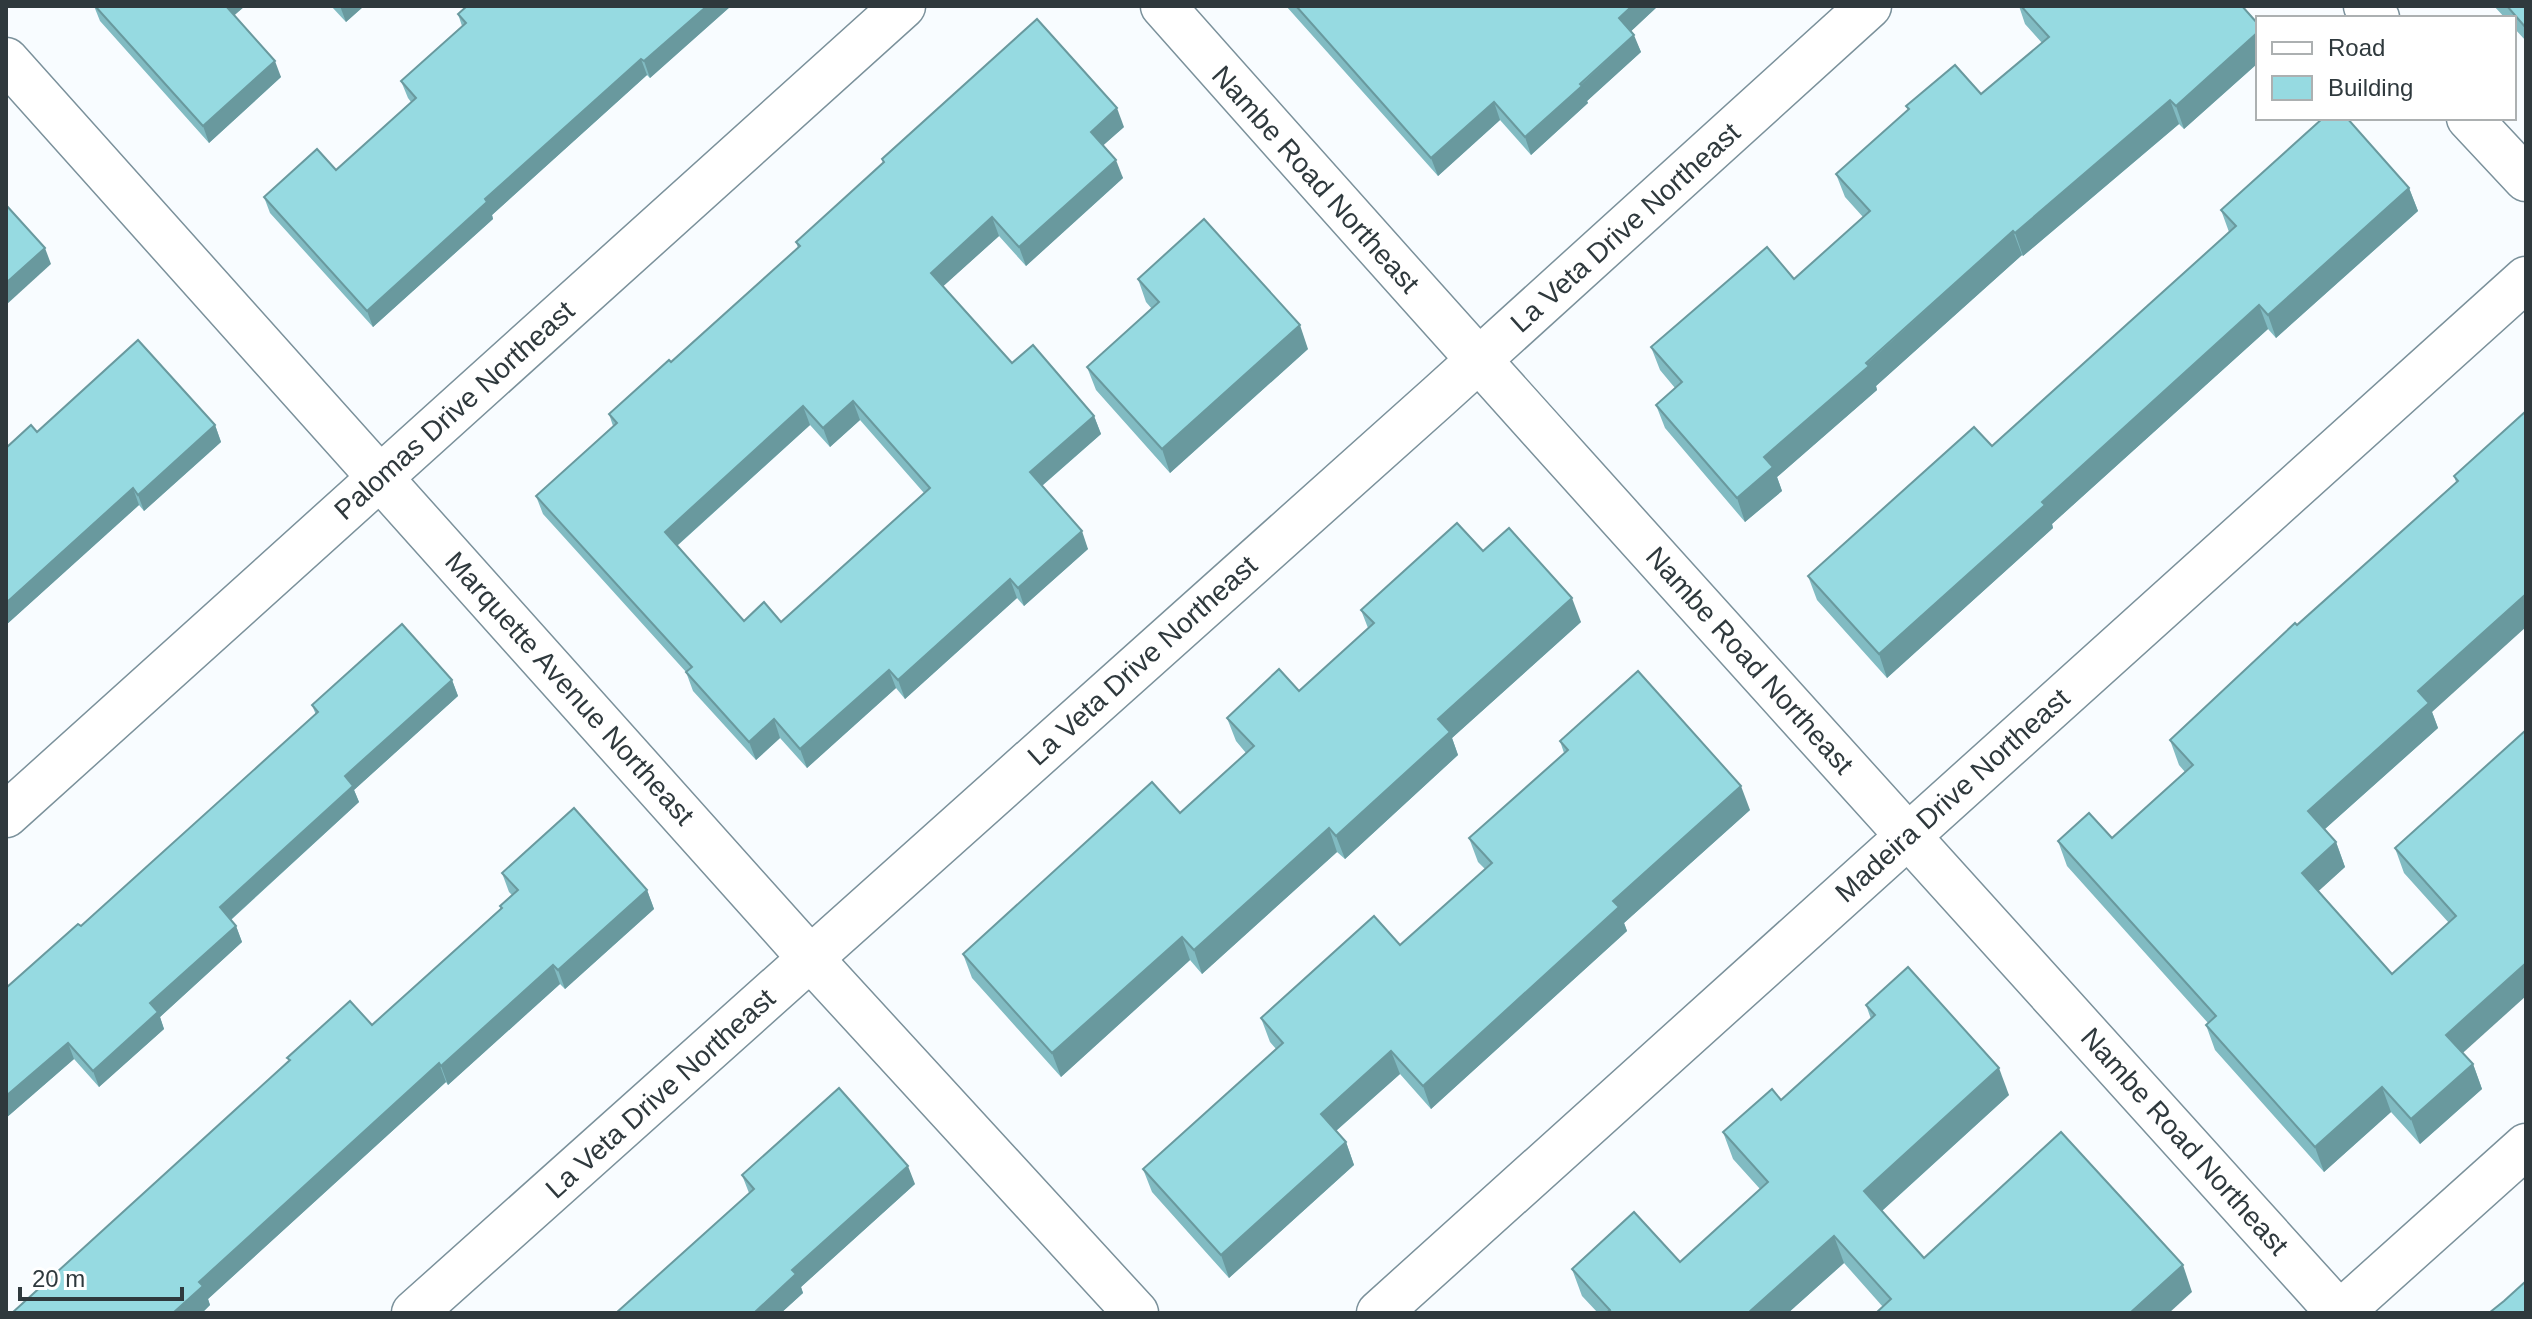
<svg xmlns="http://www.w3.org/2000/svg" width="2532" height="1319" font-family="Arial,sans-serif">
<style>
.lines{fill:none;stroke-linecap:round;stroke-linejoin:round}
.minor-casing{stroke:#7b919b;stroke-width:47}
.minor{stroke:#fff;stroke-width:44}
.wall{fill:#81bbc2;fill-rule:evenodd}
.shaded-wall{fill:#69999e}
.building{fill:#96dae1;stroke:#69999e;stroke-width:2;fill-rule:evenodd}
.labels{text-anchor:middle;stroke-width:7;stroke-linejoin:round;paint-order:stroke}
.street-label{font-size:28px;fill:#2f393d;stroke:#fff}
</style>
<rect width="100%" height="100%" fill="#f8fcff"/>
<g class="lines">
<defs>
<g id="minor">
<path d="M 1163,6 C 1552,445 1947,878 2339,1313"/>
<path d="M 2366,6 L 2377,18"/>
<path d="M 6,60 L 810,958 L 1136,1313"/>
<path d="M 2469,118 L 2526,179"/>
<path d="M 6,815 L 903,6"/>
<path d="M 414,1313 L 1439,396 L 1869,6"/>
<path d="M 1379,1313 L 2526,279"/>
<path d="M 2340,1313 L 2526,1146"/>
</g>
</defs>
<!-- minor casing -->
<use href="#minor" class="minor-casing"/>
<!-- minor -->
<use href="#minor" class="minor"/>
</g>
<!-- wall -->
<g class="wall">
<path d="M 94,6 L 245,6 L 234,15 L 281,77 L 209,143 L 100,21 Z"/>
<path d="M 331,6 L 364,6 L 346,22 Z"/>
<path d="M 467,6 L 731,6 L 650,78 L 647,75 L 492,215 L 493,219 L 373,327 L 270,213 L 264,197 L 336,170 L 411,102 L 408,98 L 401,81 L 462,26 L 458,14 Z"/>
<path d="M 1286,6 L 1658,6 L 1631,31 L 1641,52 L 1587,101 L 1588,103 L 1531,155 L 1500,120 L 1438,176 Z"/>
<path d="M 2019,6 L 2242,6 L 2258,24 L 2258,63 L 2184,129 L 2179,124 L 2023,256 L 2022,255 L 1876,386 L 1877,390 L 1777,477 L 1782,491 L 1745,522 L 1665,428 L 1656,405 L 1675,388 L 1660,370 L 1651,347 L 1794,279 L 1863,217 L 1845,197 L 1836,174 L 1908,110 L 1906,106 L 1981,94 L 2042,43 L 2025,24 Z"/>
<path d="M 2494,6 L 2526,6 L 2526,41 L 2514,28 L 2514,18 L 2505,18 Z"/>
<path d="M 1124,127 L 1103,145 L 1123,178 L 1026,266 L 999,236 L 943,286 L 1012,363 L 1094,416 L 1101,434 L 1042,486 L 1088,549 L 1024,606 L 1017,598 L 905,699 L 896,688 L 807,768 L 780,738 L 756,760 L 693,691 L 686,672 L 543,514 L 536,496 L 613,426 L 609,414 L 671,362 L 798,248 L 796,242 L 883,163 L 882,159 ZM 860,420 L 924,493 L 781,622 L 744,621 L 677,546 L 810,425 L 830,447 Z"/>
<path d="M 2409,188 L 2418,211 L 2276,338 L 2268,329 L 2052,524 L 2053,528 L 1887,678 L 1817,600 L 1808,576 L 1992,446 L 2229,232 L 2221,210 Z"/>
<path d="M 1138,279 L 1308,349 L 1170,473 L 1096,390 L 1087,367 L 1152,309 L 1146,302 Z"/>
<path d="M 2526,411 L 2432,712 L 2438,728 L 2325,829 L 2336,842 L 2345,867 L 2318,891 L 2392,974 L 2449,923 L 2404,873 L 2395,848 L 2526,730 L 2463,1053 L 2473,1064 L 2482,1089 L 2420,1144 L 2391,1112 L 2324,1172 L 2215,1050 L 2206,1025 L 2208,1023 L 2067,866 L 2058,841 L 2112,838 L 2185,772 L 2179,765 L 2170,740 L 2456,482 L 2454,476 Z"/>
<path d="M 215,425 L 221,442 L 144,511 L 139,505 L 6,625 L 6,448 L 37,432 Z"/>
<path d="M 1483,551 L 1581,622 L 1452,738 L 1458,755 L 1345,859 L 1337,852 L 1202,974 L 1190,960 L 1061,1077 L 972,978 L 963,954 L 1180,813 L 1246,753 L 1236,741 L 1227,718 L 1299,691 L 1368,628 L 1361,610 Z"/>
<path d="M 452,680 L 458,696 L 354,790 L 359,802 L 231,920 L 236,926 L 242,942 L 160,1017 L 164,1029 L 99,1087 L 74,1059 L 6,1118 L 81,926 L 316,715 L 312,705 Z"/>
<path d="M 1560,741 L 1750,810 L 1624,923 L 1627,931 L 1431,1109 L 1400,1074 L 1336,1131 L 1346,1142 L 1354,1165 L 1229,1278 L 1152,1192 L 1143,1169 L 1276,1049 L 1270,1042 L 1261,1018 L 1400,945 L 1485,869 L 1478,862 L 1469,838 L 1564,753 Z"/>
<path d="M 502,873 L 647,890 L 654,909 L 565,989 L 560,984 L 448,1085 L 446,1082 L 208,1299 L 210,1305 L 202,1313 L 289,1061 L 287,1058 L 372,1025 L 501,908 L 500,906 L 512,895 L 509,892 Z"/>
<path d="M 1866,1005 L 2009,1095 L 1882,1211 L 1924,1258 L 2192,1292 L 1883,1307 L 1844,1263 L 1788,1313 L 1598,1313 L 1582,1296 L 1572,1269 L 1680,1262 L 1760,1189 L 1733,1159 L 1723,1132 L 1781,1100 L 1871,1019 Z"/>
<path d="M 742,1175 L 915,1184 L 801,1287 L 803,1293 L 781,1313 L 616,1313 L 749,1193 Z"/>
</g>
<!-- shaded-wall -->
<g class="shaded-wall">
<path d="M 224,6 L 245,6 L 229,20 Z"/>
<path d="M 340,6 L 364,6 L 346,22 Z"/>
<path d="M 707,6 L 731,6 L 650,78 L 644,61 Z"/>
<path d="M 1632,6 L 1658,6 L 1626,36 L 1619,18 Z"/>
<path d="M 2258,32 L 2258,63 L 2184,129 L 2176,106 Z"/>
<path d="M 1634,35 L 1641,52 L 1587,101 L 1588,103 L 1531,155 L 1525,137 Z"/>
<path d="M 641,59 L 647,75 L 492,215 L 493,219 L 373,327 L 367,311 L 485,199 Z"/>
<path d="M 275,61 L 281,77 L 209,143 L 203,126 Z"/>
<path d="M 2170,100 L 2179,124 L 2023,256 L 2015,233 Z"/>
<path d="M 1494,102 L 1500,120 L 1438,176 L 1431,158 Z"/>
<path d="M 1117,108 L 1124,127 L 1098,150 L 1091,132 Z"/>
<path d="M 1116,160 L 1123,178 L 1026,266 L 1019,247 Z"/>
<path d="M 2409,188 L 2418,211 L 2276,338 L 2268,315 Z"/>
<path d="M 992,217 L 999,236 L 938,291 L 931,273 Z"/>
<path d="M 2013,231 L 2022,255 L 1876,386 L 1877,390 L 1777,477 L 1782,491 L 1745,522 L 1737,498 L 1764,457 Z"/>
<path d="M 45,248 L 51,264 L 6,305 L 6,283 Z"/>
<path d="M 2259,305 L 2268,329 L 2052,524 L 2053,528 L 1887,678 L 1879,654 L 2042,502 Z"/>
<path d="M 1300,325 L 1308,349 L 1170,473 L 1162,449 Z"/>
<path d="M 853,401 L 860,420 L 830,447 L 823,428 Z"/>
<path d="M 803,406 L 810,425 L 671,551 L 665,532 Z"/>
<path d="M 1094,416 L 1101,434 L 1037,490 L 1030,472 Z"/>
<path d="M 215,425 L 221,442 L 144,511 L 138,495 Z"/>
<path d="M 133,488 L 139,505 L 6,625 L 6,603 Z"/>
<path d="M 1082,531 L 1088,549 L 1024,606 L 1018,588 Z"/>
<path d="M 1010,579 L 1017,598 L 905,699 L 898,680 Z"/>
<path d="M 2526,594 L 2526,627 L 2432,712 L 2438,728 L 2317,836 L 2308,811 L 2418,691 Z"/>
<path d="M 1572,598 L 1581,622 L 1452,738 L 1458,755 L 1345,859 L 1336,836 L 1438,719 Z"/>
<path d="M 889,670 L 896,688 L 807,768 L 800,749 Z"/>
<path d="M 452,680 L 458,696 L 354,790 L 359,802 L 226,924 L 220,907 L 345,776 Z"/>
<path d="M 774,719 L 780,738 L 756,760 L 749,742 Z"/>
<path d="M 1741,786 L 1750,810 L 1624,923 L 1627,931 L 1431,1109 L 1423,1086 L 1613,901 Z"/>
<path d="M 1329,828 L 1337,852 L 1202,974 L 1194,950 Z"/>
<path d="M 2336,842 L 2345,867 L 2311,898 L 2302,873 Z"/>
<path d="M 647,890 L 654,909 L 565,989 L 558,970 Z"/>
<path d="M 236,926 L 242,942 L 160,1017 L 164,1029 L 99,1087 L 93,1071 L 150,1003 Z"/>
<path d="M 1182,937 L 1190,960 L 1061,1077 L 1052,1053 Z"/>
<path d="M 2526,963 L 2526,996 L 2455,1060 L 2446,1035 Z"/>
<path d="M 553,965 L 560,984 L 448,1085 L 441,1066 Z"/>
<path d="M 68,1043 L 74,1059 L 6,1118 L 6,1096 Z"/>
<path d="M 1391,1051 L 1400,1074 L 1329,1137 L 1321,1114 Z"/>
<path d="M 439,1063 L 446,1082 L 208,1299 L 210,1305 L 202,1313 L 173,1313 L 199,1282 Z"/>
<path d="M 2473,1064 L 2482,1089 L 2420,1144 L 2411,1119 Z"/>
<path d="M 1999,1068 L 2009,1095 L 1874,1218 L 1864,1191 Z"/>
<path d="M 2382,1087 L 2391,1112 L 2324,1172 L 2315,1147 Z"/>
<path d="M 1346,1142 L 1354,1165 L 1229,1278 L 1221,1255 Z"/>
<path d="M 908,1166 L 915,1184 L 801,1287 L 803,1293 L 781,1313 L 754,1313 L 792,1270 Z"/>
<path d="M 1834,1236 L 1844,1263 L 1788,1313 L 1748,1313 Z"/>
<path d="M 2183,1265 L 2192,1292 L 2169,1313 L 2130,1313 Z"/>
</g>
<!-- building -->
<g class="building">
<path d="M 95,6 L 226,6 L 275,61 L 203,126 Z"/>
<path d="M 467,6 L 707,6 L 644,61 L 641,59 L 485,199 L 487,202 L 367,311 L 264,197 L 317,149 L 336,170 L 416,98 L 401,81 L 466,23 L 458,14 Z"/>
<path d="M 1296,6 L 1632,6 L 1619,18 L 1634,35 L 1580,84 L 1582,86 L 1525,137 L 1494,102 L 1431,158 Z"/>
<path d="M 2021,6 L 2242,6 L 2258,24 L 2258,32 L 2176,106 L 2170,100 L 2015,233 L 2013,231 L 1866,363 L 1869,366 L 1764,457 L 1773,467 L 1737,498 L 1656,405 L 1682,382 L 1651,347 L 1767,247 L 1794,279 L 1870,211 L 1836,174 L 1909,109 L 1906,106 L 1955,65 L 1981,94 L 2049,37 Z"/>
<path d="M 2507,6 L 2526,6 L 2526,28 Z"/>
<path d="M 1037,19 L 1117,108 L 1091,132 L 1116,160 L 1019,247 L 992,217 L 931,273 L 1012,363 L 1033,345 L 1094,416 L 1030,472 L 1082,531 L 1018,588 L 1010,579 L 898,680 L 889,670 L 800,749 L 774,719 L 749,742 L 686,672 L 692,667 L 536,496 L 617,423 L 609,414 L 669,360 L 671,362 L 800,246 L 796,242 L 884,162 L 882,159 ZM 853,401 L 930,488 L 781,622 L 764,602 L 744,621 L 665,532 L 803,406 L 823,428 Z"/>
<path d="M 2323,118 L 2347,118 L 2409,188 L 2268,315 L 2259,305 L 2042,502 L 2045,505 L 1879,654 L 1808,576 L 1974,427 L 1992,446 L 2236,226 L 2221,210 Z"/>
<path d="M 6,205 L 45,248 L 6,283 Z"/>
<path d="M 1204,219 L 1300,325 L 1162,449 L 1087,367 L 1159,302 L 1138,279 Z"/>
<path d="M 138,340 L 215,425 L 138,495 L 133,488 L 6,603 L 6,448 L 31,425 L 37,432 Z"/>
<path d="M 2526,411 L 2526,594 L 2418,691 L 2429,703 L 2308,811 L 2336,842 L 2302,873 L 2392,974 L 2456,916 L 2395,848 L 2526,730 L 2526,963 L 2446,1035 L 2473,1064 L 2411,1119 L 2382,1087 L 2315,1147 L 2206,1025 L 2216,1016 L 2058,841 L 2089,813 L 2112,838 L 2193,765 L 2170,740 L 2295,623 L 2297,625 L 2458,481 L 2454,476 Z"/>
<path d="M 1457,523 L 1483,551 L 1509,528 L 1572,598 L 1438,719 L 1450,732 L 1336,836 L 1329,828 L 1194,950 L 1182,937 L 1052,1053 L 963,954 L 1152,782 L 1180,813 L 1254,746 L 1227,718 L 1279,669 L 1299,691 L 1374,623 L 1361,610 Z"/>
<path d="M 402,624 L 452,680 L 345,776 L 353,786 L 220,907 L 236,926 L 150,1003 L 158,1012 L 93,1071 L 68,1043 L 6,1096 L 6,988 L 78,924 L 81,926 L 318,712 L 312,705 Z"/>
<path d="M 1638,671 L 1741,786 L 1613,901 L 1619,907 L 1423,1086 L 1391,1051 L 1321,1114 L 1346,1142 L 1221,1255 L 1143,1169 L 1283,1043 L 1261,1018 L 1374,916 L 1400,945 L 1492,863 L 1469,838 L 1568,750 L 1560,741 Z"/>
<path d="M 574,808 L 647,890 L 558,970 L 553,965 L 441,1066 L 439,1063 L 199,1282 L 203,1286 L 173,1313 L 12,1313 L 290,1060 L 287,1058 L 350,1001 L 372,1025 L 502,908 L 500,906 L 518,890 L 502,873 Z"/>
<path d="M 1908,967 L 1999,1068 L 1864,1191 L 1924,1258 L 2061,1132 L 2183,1265 L 2130,1313 L 1876,1313 L 1891,1299 L 1834,1236 L 1748,1313 L 1606,1313 L 1610,1310 L 1572,1269 L 1634,1212 L 1680,1262 L 1768,1182 L 1723,1132 L 1772,1089 L 1781,1100 L 1875,1015 L 1866,1005 Z"/>
<path d="M 839,1088 L 908,1166 L 792,1270 L 796,1274 L 754,1313 L 616,1313 L 754,1189 L 742,1175 Z"/>
<path d="M 2526,1281 L 2526,1313 L 2489,1313 L 2504,1301 Z"/>
</g>
<g class="labels">
<!-- street labels -->
<g class="street-label">
<text transform="translate(1316 179) rotate(48)" y="10">Nambe Road Northeast</text>
<text transform="translate(1625 227) rotate(-42)" y="10">La Veta Drive Northeast</text>
<text transform="translate(454 410) rotate(-42)" y="10">Palomas Drive Northeast</text>
<text transform="translate(1142 660) rotate(-42)" y="10">La Veta Drive Northeast</text>
<text transform="translate(1750 660) rotate(48)" y="10">Nambe Road Northeast</text>
<text transform="translate(570 688) rotate(48)" y="10">Marquette Avenue Northeast</text>
<text transform="translate(1952 795) rotate(-42)" y="10">Madeira Drive Northeast</text>
<text transform="translate(660 1093) rotate(-42)" y="10">La Veta Drive Northeast</text>
<text transform="translate(2185 1141) rotate(48)" y="10">Nambe Road Northeast</text>
</g>
</g>
<!-- border -->
<rect width="2532" height="1319" fill="none" stroke="#2f393d" stroke-width="16"/>
<!-- legend -->
<rect x="2256" y="16" width="260" height="104" fill="#ffffff" stroke="#acb0b1" stroke-width="2"/>
<rect x="2272" y="42" width="40" height="12" fill="#ffffff" stroke="#acb0b1" stroke-width="2"/>
<text x="2328" y="56" font-size="24" fill="#2f393d">Road</text>
<rect x="2272" y="76" width="40" height="24" fill="#96dae1" stroke="#acb0b1" stroke-width="2"/>
<text x="2328" y="96" font-size="24" fill="#2f393d">Building</text>
<!-- scale -->
<path d="M20 1287v12h162v-12" fill="none" stroke="#2f393d" stroke-width="4"/>
<text x="32" y="1287" font-size="24" fill="#2f393d" stroke="#ffffff" stroke-width="6" paint-order="stroke">20 m</text>
</svg>
